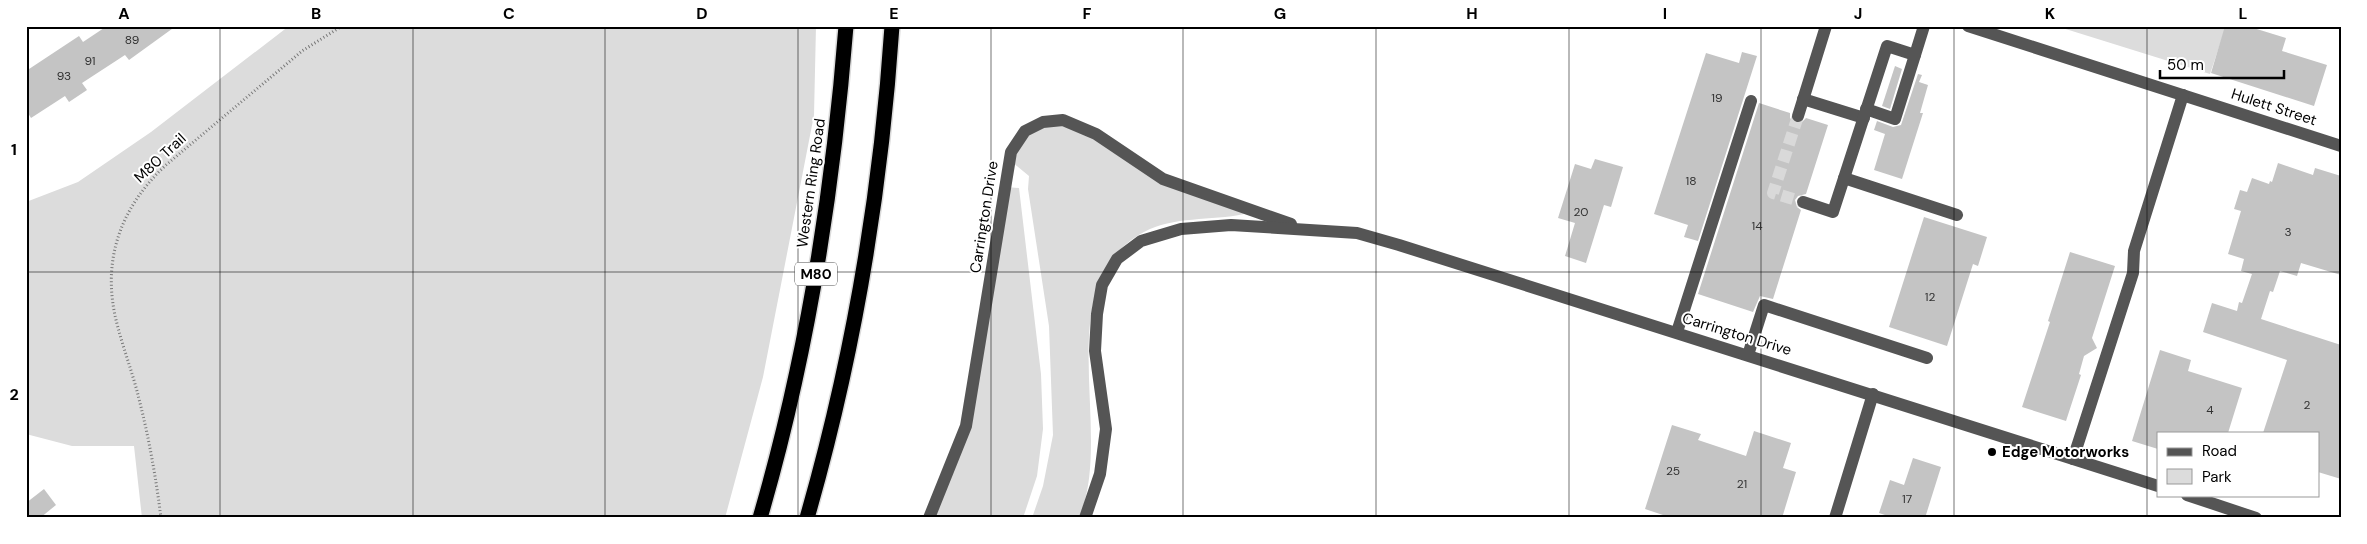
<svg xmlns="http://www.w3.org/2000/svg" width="2367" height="544" font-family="'DM Sans',sans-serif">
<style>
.green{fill:#dcdcdc}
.building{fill:#c4c4c4}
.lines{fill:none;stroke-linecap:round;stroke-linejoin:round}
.minor-tunnel{stroke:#d9d9d9;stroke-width:12;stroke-dasharray:12 6;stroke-linecap:butt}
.highway-casing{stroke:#dbdbdb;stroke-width:18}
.path{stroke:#777;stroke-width:3;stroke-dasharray:1 2.5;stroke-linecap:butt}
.minor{stroke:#555;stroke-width:12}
.highway{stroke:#000;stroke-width:15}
.grid{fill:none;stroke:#000;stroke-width:1;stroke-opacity:0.55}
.poi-dot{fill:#000;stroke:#fff;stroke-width:2}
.labels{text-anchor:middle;stroke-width:4;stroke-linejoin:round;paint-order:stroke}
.number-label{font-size:12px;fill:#313131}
.shield{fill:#fff;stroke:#4c4c4c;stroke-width:1}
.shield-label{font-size:14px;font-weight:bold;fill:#000}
.street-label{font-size:15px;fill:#000;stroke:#fff}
.poi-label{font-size:15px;font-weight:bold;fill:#000;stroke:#fff;text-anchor:start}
.neatline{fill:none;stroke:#000;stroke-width:2}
.grid-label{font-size:16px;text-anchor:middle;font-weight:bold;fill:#000}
</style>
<rect width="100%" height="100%" fill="#fff"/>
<!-- green -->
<g class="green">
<path d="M 289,26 L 816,26 L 814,115 L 763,377 L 725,518 L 142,518 L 134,446 L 72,446 L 26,434 L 26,202 L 78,182 L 151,132 Z"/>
<path d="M 2056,26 L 2226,26 L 2210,74 Z"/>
<path d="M 1063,120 L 1163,179 L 1241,207 L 1244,214 C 1211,221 1173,216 1144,232 C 1046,285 1116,432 1079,518 L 1032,518 L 1043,486 L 1053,435 L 1049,326 L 1028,189 L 1029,176 L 1012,162 L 1025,131 Z"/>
<path d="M 1006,187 L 1019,188 L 1041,374 L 1043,429 L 1037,476 L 1023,518 L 929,518 L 953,464 Z"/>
</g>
<!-- building -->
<g class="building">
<path d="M 107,26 L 176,26 L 129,60 L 125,55 L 82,83 L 87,90 L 69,102 L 65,96 L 31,118 L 26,110 L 26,71 L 79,36 L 83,42 Z"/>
<path d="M 2225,26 L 2247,26 L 2286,38 L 2282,51 L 2327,65 L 2314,106 L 2211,73 Z"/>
<path d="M 1742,52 L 1757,56 L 1698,241 L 1684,237 L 1688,225 L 1654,214 L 1706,53 L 1739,63 Z"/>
<path d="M 1895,66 L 1902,69 L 1890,109 L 1882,106 Z"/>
<path d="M 1918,74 L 1922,75 L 1919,82 L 1928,85 L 1920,113 L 1923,113 L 1902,179 L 1874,170 L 1885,134 L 1874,130 L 1877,121 L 1893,127 L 1901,125 Z"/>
<path d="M 1759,103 L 1790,113 L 1790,118 L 1795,124 L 1800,124 L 1806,118 L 1828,125 L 1806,194 L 1798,196 L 1795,200 L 1797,207 L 1801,210 L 1773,299 L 1760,296 L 1753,312 L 1698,294 Z"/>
<path d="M 1595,159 L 1623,167 L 1611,207 L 1604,205 L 1586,263 L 1565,256 L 1575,223 L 1558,218 L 1575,164 L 1591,169 Z"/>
<path d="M 2278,163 L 2313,175 L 2315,168 L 2341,176 L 2341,275 L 2301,263 L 2297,276 L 2280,271 L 2273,292 L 2270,291 L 2261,319 L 2341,345 L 2341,479 L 2318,472 L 2318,433 L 2263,433 L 2287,360 L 2203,332 L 2212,303 L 2237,311 L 2239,302 L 2242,303 L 2252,274 L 2241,271 L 2244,259 L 2228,254 L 2241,211 L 2234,209 L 2240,190 L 2247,192 L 2252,178 L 2269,184 L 2270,181 L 2272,182 Z"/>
<path d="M 1924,217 L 1987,237 L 1978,266 L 1973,264 L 1947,346 L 1889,327 Z"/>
<path d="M 2070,252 L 2115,266 L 2092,338 L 2097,348 L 2084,356 L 2079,374 L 2081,375 L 2066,421 L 2022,407 L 2050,322 L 2048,321 Z"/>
<path d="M 2160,350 L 2191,360 L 2188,371 L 2242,388 L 2228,433 L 2158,433 L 2158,449 L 2132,441 Z"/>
<path d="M 1672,425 L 1701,434 L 1698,440 L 1746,456 L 1754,431 L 1791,443 L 1783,468 L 1796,472 L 1782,518 L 1672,518 L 1645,509 Z"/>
<path d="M 1913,458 L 1941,467 L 1925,518 L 1894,518 L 1879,513 L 1890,480 L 1904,485 Z"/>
<path d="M 44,489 L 56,505 L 40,518 L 26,518 L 26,503 Z"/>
</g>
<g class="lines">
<!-- minor-tunnel -->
<path class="minor-tunnel" d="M 1798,116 L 1773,193 L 1803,202"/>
<defs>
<g id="highway">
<path d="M 760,518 C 807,357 833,193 846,26"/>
<path d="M 807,518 C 853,358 881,192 892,26"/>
</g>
</defs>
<!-- highway casing -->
<use href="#highway" class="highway-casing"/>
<!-- path -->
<path class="path" d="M 161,518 C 156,478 149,438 139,399 C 132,369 117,333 113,304 C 105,249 126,202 166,165 L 302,51 L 342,26"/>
<!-- minor -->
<g class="minor">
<path d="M 1968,26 L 2341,146"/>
<path d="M 1803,99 L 1864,118"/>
<path d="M 1866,109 L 1895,119 L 1915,55"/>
<path d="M 1798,116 L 1826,26"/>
<path d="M 1844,178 L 1957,215"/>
<path d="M 1803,202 L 1833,212 L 1887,46 L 1915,55 L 1924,26"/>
<path d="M 1677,332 L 1751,101"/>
<path d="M 1748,355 L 1764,305 L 1927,358"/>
<path d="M 2073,459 L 2133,273 L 2134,251 L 2183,95"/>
<path d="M 2187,495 L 2256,518"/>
<path d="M 929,518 L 966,426 L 1011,152 L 1025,131 L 1043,122 L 1063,120 L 1096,134 L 1163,179 L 1291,224"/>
<path d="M 1085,518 L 1100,474 L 1106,429 L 1095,351 L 1097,314 L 1102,285 L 1117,259 L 1141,241 L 1181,229 L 1231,225 L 1357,233 L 1399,245 L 2158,486"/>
<path d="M 1835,518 L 1873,394"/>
</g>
<!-- highway -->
<use href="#highway" class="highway"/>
</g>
<!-- grid -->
<path class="grid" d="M 220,26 L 220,518M 413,26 L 413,518M 605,26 L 605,518M 798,26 L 798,518M 991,26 L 991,518M 1183,26 L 1183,518M 1376,26 L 1376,518M 1569,26 L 1569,518M 1761,26 L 1761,518M 1954,26 L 1954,518M 2147,26 L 2147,518M 26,272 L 2341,272"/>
<!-- markers -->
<circle class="poi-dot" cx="1992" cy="452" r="5"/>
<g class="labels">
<!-- number labels -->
<g class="number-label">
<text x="132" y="44">89</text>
<text x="90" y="65">91</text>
<text x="64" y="80">93</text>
<text x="1717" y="102">19</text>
<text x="1691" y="185">18</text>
<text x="1581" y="216">20</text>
<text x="1757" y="230">14</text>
<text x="2288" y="236">3</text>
<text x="1930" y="301">12</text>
<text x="2307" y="409">2</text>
<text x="2210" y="414">4</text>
<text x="1673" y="475">25</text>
<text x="1742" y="488">21</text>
<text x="1907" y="503">17</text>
</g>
<!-- shield labels -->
<rect class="shield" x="795" y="262.5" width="42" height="23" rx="4"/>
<g class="shield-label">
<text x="816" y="279">M80</text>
</g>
<!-- street labels -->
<g class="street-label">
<text transform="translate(2274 107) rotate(18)" y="5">Hulett Street</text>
<text transform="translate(160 158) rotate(-43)" y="5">M80 Trail</text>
<text transform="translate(811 183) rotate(-82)" y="5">Western Ring Road</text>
<text transform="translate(984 217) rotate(-81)" y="5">Carrington Drive</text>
<text transform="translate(1737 334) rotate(17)" y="5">Carrington Drive</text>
</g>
<!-- poi labels -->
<g class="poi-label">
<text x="2002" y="457">Edge Motorworks</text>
</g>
</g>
<!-- border -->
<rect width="2367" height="544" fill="none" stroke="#ffffff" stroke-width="55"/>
<!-- legend -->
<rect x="2157" y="432" width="162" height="65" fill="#ffffff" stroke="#999999"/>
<rect x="2167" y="448" width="25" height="8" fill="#555555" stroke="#999999"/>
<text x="2202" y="456" font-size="15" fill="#000000">Road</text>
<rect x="2167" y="469" width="25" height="15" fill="#dcdcdc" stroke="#999999"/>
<text x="2202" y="482" font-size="15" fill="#000000">Park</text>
<!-- scale -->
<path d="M2160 70v8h124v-8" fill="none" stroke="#000000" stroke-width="2.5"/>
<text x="2167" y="70" font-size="15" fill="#000000" stroke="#ffffff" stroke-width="4" paint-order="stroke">50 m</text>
<rect x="28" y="28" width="2312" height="488" class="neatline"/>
<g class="grid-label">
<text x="124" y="19">A</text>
<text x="316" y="19">B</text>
<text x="509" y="19">C</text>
<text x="702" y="19">D</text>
<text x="894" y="19">E</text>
<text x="1087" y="19">F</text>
<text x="1280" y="19">G</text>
<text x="1472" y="19">H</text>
<text x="1665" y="19">I</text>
<text x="1858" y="19">J</text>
<text x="2050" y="19">K</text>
<text x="2243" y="19">L</text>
<text x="14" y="155">1</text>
<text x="14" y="400">2</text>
</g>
</svg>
